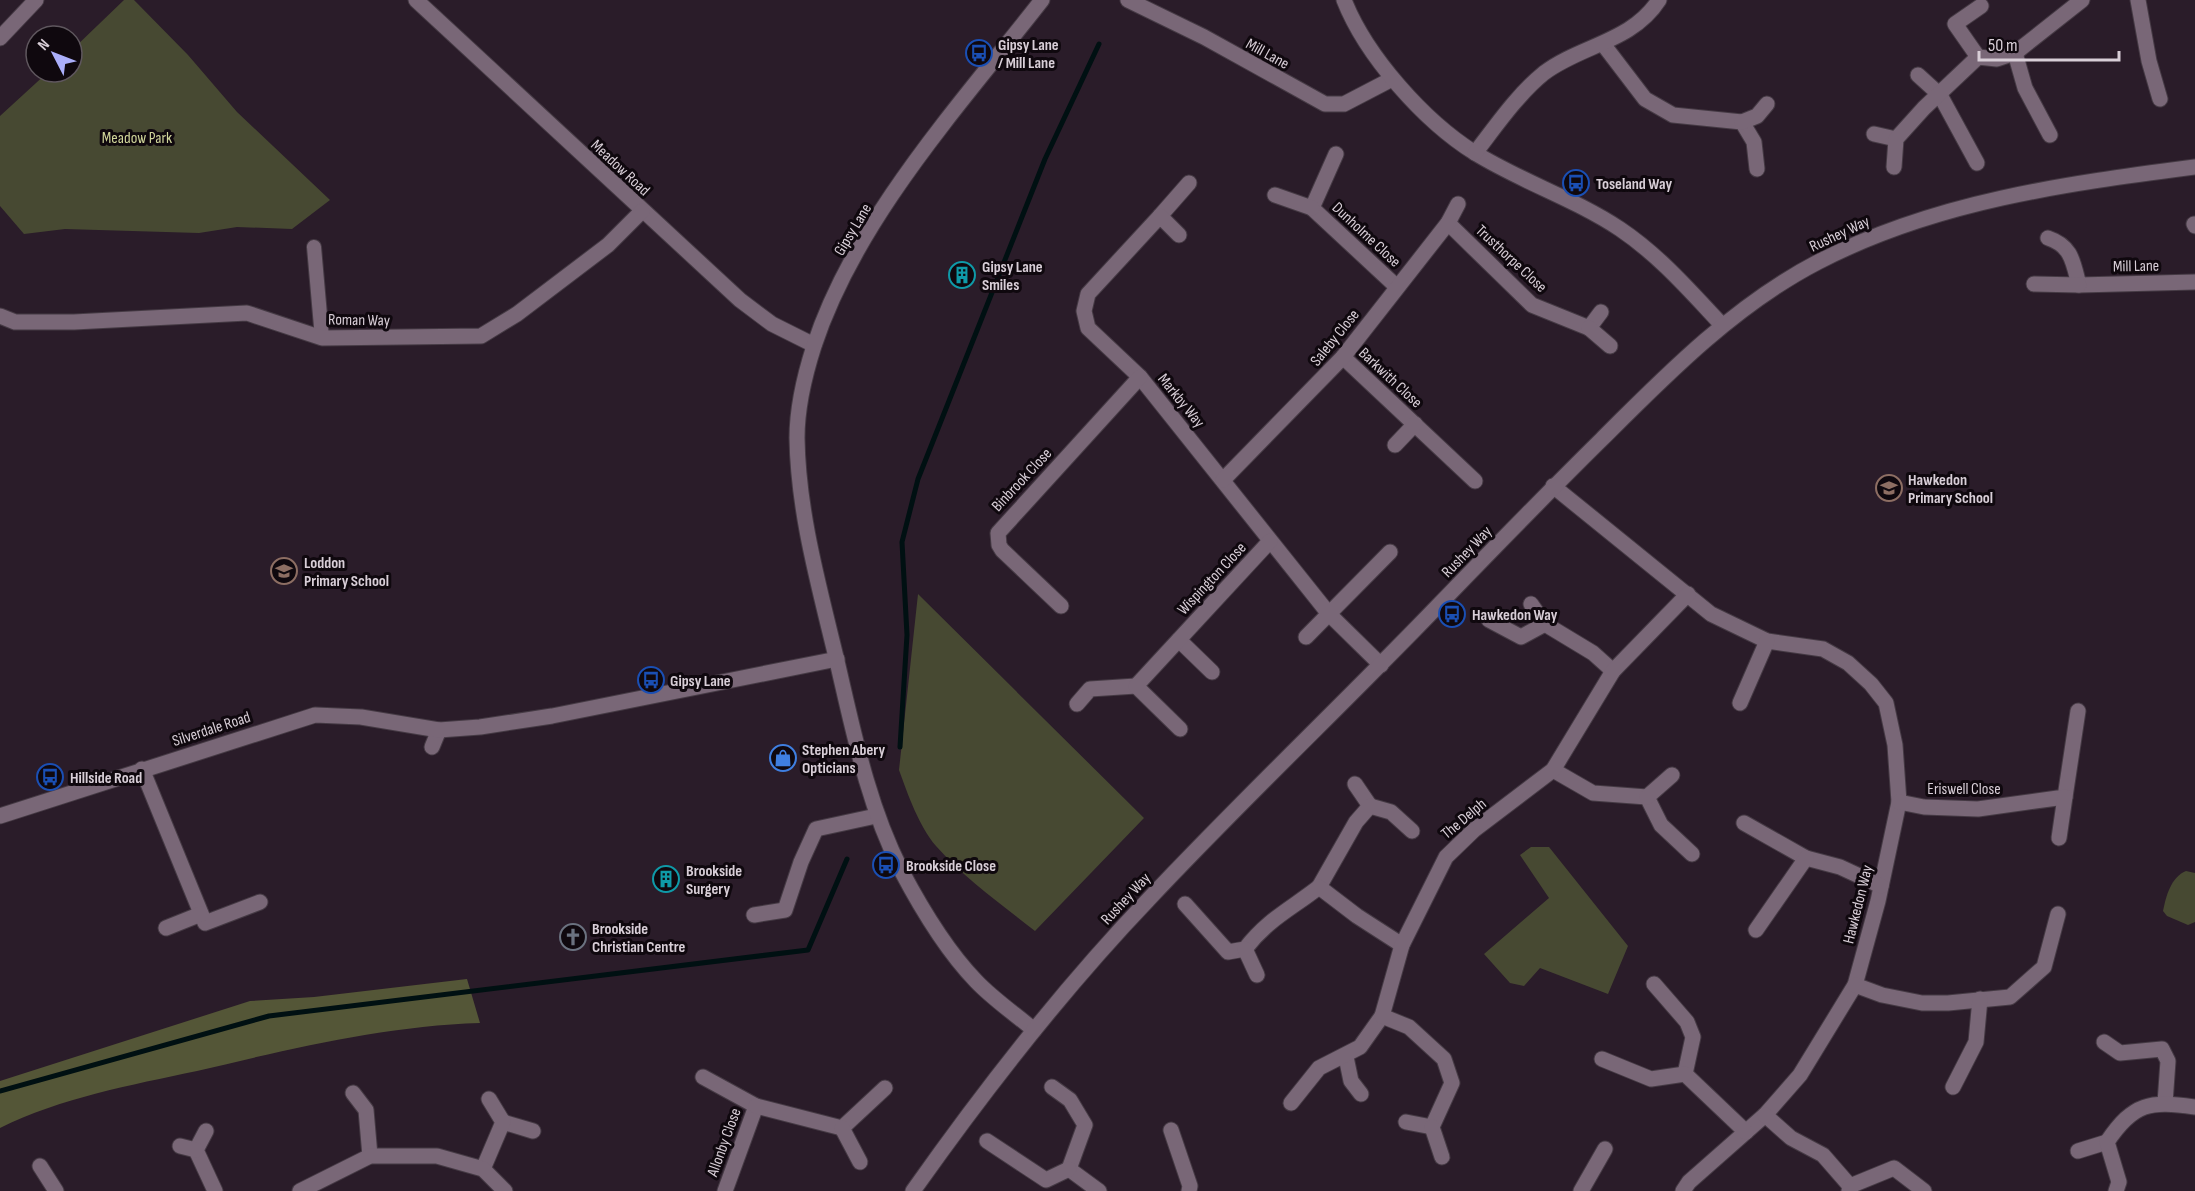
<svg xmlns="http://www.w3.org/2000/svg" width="2195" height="1191" font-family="'Sofia Sans Condensed',sans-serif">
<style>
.green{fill:#474932}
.forest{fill:#545637}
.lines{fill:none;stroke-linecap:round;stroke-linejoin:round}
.stream{stroke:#001012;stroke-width:5}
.pedestrian-casing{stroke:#453a44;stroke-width:16}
.minor-casing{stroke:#453a44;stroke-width:17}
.tertiary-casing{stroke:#453a44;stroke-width:17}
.pedestrian{stroke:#796777;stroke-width:14}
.minor{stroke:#796777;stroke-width:15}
.tertiary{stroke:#796777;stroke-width:15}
.labels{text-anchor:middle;stroke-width:6;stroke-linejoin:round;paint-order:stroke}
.poi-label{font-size:16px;font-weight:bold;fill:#d8ced7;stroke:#0f080e;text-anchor:start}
.street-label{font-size:16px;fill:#d8ced7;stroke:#0f080e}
.park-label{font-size:16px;fill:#d1d69b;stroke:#0f080e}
</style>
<rect width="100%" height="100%" fill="#2a1c29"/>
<!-- green -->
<g class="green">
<path d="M 124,0 L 134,0 L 188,55 L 237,112 L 330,200 L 292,229 L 237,227 L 199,233 L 65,229 L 24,234 L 0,206 L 0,116 L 48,72 L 72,72 L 72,50 Z"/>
<path d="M 918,594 L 1144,818 L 1035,931 C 1001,904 964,878 936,846 C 919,826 908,795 899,770 Z"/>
<path d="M 1531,847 L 1549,847 L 1628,946 L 1608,994 L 1540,968 L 1524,986 L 1510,983 L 1484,954 L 1549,898 L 1520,855 Z"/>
<path d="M 2186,871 L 2195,873 L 2195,922 L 2188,925 L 2167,916 L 2163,911 C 2166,896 2171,877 2186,871 Z"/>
</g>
<!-- forest -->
<path class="forest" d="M 467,979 L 480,1023 C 384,1026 290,1049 197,1071 C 131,1085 60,1098 0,1128 L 0,1081 L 250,1001 L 314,997 Z"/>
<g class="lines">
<!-- stream -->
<g class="stream">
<path d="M 900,747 L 907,635 L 902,542 L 918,479 L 1045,159 L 1099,44"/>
<path d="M 0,1091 L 269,1016 L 808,950 L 847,859"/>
</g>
<defs>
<path id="pedestrian" d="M 314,247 L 322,338"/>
<g id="minor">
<path d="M 416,0 L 740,300 L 772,324 L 814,345"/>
<path d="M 1128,0 L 1204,37 L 1325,104 L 1344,104 L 1392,79"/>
<path d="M 1344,0 C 1366,56 1424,121 1475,153 C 1522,182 1575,199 1620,229 C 1660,256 1690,291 1722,325"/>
<path d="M 2138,0 L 2149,61 L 2160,99"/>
<path d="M 0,38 L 36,0"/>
<path d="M 1603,44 L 1645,99 L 1673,115 L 1742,122 L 1754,142 L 1757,169"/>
<path d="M 2015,53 L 2025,88 L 2050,135"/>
<path d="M 1978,57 L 1955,24 L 1981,6"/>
<path d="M 1918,75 L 1940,95 L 1977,163"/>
<path d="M 1742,122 L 1757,116 L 1767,104"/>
<path d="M 1874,134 L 1896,139"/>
<path d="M 1475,153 C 1496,126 1517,95 1544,73 C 1581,45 1632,42 1659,0"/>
<path d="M 1336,154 L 1312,208 L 1397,287"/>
<path d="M 1894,167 L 1896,139 L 1924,108 L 1978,57 L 1997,59 L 2015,53 L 2082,0"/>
<path d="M 1275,195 L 1312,208"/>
<path d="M 1160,216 L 1189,183"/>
<path d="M 1448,223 L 1532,305 L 1589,328 L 1601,312"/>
<path d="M 2194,224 L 2195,226"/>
<path d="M 1179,235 L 1160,216 L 1088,294 L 1084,311 L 1088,328 L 1140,377 L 1329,614 L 1381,665"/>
<path d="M 2048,238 C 2072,246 2073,262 2079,285 L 2195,282"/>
<path d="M 2034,284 L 2079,285"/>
<path d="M 0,316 L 15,322 L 74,322 L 247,313 L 322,338 L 481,336 L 517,314 L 608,245 L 642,211"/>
<path d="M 1589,328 L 1610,346"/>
<path d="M 1343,357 L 1475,481"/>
<path d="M 1395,445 L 1415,424"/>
<path d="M 1223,480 L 1343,357 L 1448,223 L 1458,204"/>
<path d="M 1553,486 L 1711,614 L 1767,641 L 1823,649 L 1848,663 L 1871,684 L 1886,703 L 1895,745 L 1899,802 L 1878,901 L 1855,985 L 1800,1075 L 1765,1115 L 1689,1182 L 1683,1191"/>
<path d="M 1531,604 L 1545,624 L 1593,653 L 1613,671"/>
<path d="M 1061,606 L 1002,550 L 999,545 L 998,533 L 1140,377"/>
<path d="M 1489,620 L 1521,637 L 1545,624"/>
<path d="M 1306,637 L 1390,552"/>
<path d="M 1179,640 L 1212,672"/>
<path d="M 1740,703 L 1767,641"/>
<path d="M 1077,704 L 1090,689 L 1136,686"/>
<path d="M 1180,729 L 1136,686 L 1270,541"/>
<path d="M 432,747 L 439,730"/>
<path d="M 142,769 L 205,923 L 260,902"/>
<path d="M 1553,770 L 1593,793 L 1647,797 L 1661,825 L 1692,854"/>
<path d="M 1355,784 L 1370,806"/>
<path d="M 1647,797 L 1672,775"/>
<path d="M 1899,802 L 1924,807 L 1978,809 L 2065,797 L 2078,711"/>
<path d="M 0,816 L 315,715 L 361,717 L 439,730 L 480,727 L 552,716 L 837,659"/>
<path d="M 1744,823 L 1806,858 L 1840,867 L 1881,886"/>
<path d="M 2059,838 L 2065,797"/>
<path d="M 1319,887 L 1356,822 L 1370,806 L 1391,812 L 1412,831"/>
<path d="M 1185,904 L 1228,952 L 1245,949 C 1268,919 1291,909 1319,887 L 1357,916 L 1402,945"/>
<path d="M 754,915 L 785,910 L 801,862 L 816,829 L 876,816"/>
<path d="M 166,928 L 201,914"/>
<path d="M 1756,930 L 1806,858"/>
<path d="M 1245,949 L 1257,975"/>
<path d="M 1654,984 L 1687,1022 L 1693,1037 L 1685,1074 L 1746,1132"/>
<path d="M 1855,985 L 1882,995 L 1922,1003 L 1948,1003 L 2010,997 L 2044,967 L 2058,914"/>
<path d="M 1034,1030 C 1015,1014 993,999 976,981 C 946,950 921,908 901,870 C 867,803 853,729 836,657 C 819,586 798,512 797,438 C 797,408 805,374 814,346 C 856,218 960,105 1042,0"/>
<path d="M 2104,1042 L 2120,1053 L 2162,1049 L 2168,1061 L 2165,1103"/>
<path d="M 1346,1057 L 1351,1081 L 1361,1094"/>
<path d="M 1602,1059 L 1651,1079 L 1685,1074"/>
<path d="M 703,1077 L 756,1106 L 725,1191"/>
<path d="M 1052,1087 L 1070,1100 L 1085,1125 L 1069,1169 L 1099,1191"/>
<path d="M 1953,1087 L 1976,1042 L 1980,999"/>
<path d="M 353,1093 L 366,1110 L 370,1156"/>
<path d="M 1291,1103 L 1319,1068 L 1360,1047 L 1382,1016"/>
<path d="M 756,1106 L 842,1128 L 885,1088"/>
<path d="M 1765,1115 L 1791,1138 L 1823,1155 L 1850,1186 L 1849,1191"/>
<path d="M 503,1122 L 533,1131"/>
<path d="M 1406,1122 L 1432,1127 L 1452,1083 L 1444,1059 L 1409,1027 L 1382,1016 L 1402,945 L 1446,857 L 1474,830 L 1553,770 L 1613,671 L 1688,594"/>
<path d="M 1432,1127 L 1442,1157"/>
<path d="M 842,1128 L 860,1162"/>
<path d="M 1171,1130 L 1190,1186 L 1189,1191"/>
<path d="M 206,1131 L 196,1150 L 215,1191"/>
<path d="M 987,1141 L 1046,1180 L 1069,1169"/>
<path d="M 180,1146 L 196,1150"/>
<path d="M 2078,1151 L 2107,1142"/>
<path d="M 40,1166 L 56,1191"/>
<path d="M 483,1169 L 503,1122 L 489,1099"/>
<path d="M 1850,1186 L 1894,1168 L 1924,1191"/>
<path d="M 300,1191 L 370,1156 L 437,1156 L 483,1169 L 505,1191"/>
<path d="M 1581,1191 L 1605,1149"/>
<path d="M 2116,1191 L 2119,1182 L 2107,1142 C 2134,1102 2150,1101 2195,1107"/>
</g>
<path id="tertiary" d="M 913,1191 C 985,1089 1062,990 1148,900 C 1239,803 1336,711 1429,615 C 1486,556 1543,497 1602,439 C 1667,374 1735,305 1818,262 C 1936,201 2065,184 2195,167"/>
</defs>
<!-- pedestrian casing -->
<use href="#pedestrian" class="pedestrian-casing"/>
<!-- minor casing -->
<use href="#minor" class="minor-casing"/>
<!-- tertiary casing -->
<use href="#tertiary" class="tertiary-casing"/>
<!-- pedestrian -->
<use href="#pedestrian" class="pedestrian"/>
<!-- minor -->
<use href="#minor" class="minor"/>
<!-- tertiary -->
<use href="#tertiary" class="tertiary"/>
</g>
<!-- icons -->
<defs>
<symbol id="bus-ring" viewBox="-11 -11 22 22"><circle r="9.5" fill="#0f080e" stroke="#1a4fb4" stroke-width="1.5"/><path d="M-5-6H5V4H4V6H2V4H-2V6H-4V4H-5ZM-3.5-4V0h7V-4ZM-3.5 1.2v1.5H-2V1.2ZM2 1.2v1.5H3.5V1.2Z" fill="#1a4fb4"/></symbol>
<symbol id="building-ring" viewBox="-11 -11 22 22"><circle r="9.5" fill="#0f080e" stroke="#0f9aa8" stroke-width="1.5"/><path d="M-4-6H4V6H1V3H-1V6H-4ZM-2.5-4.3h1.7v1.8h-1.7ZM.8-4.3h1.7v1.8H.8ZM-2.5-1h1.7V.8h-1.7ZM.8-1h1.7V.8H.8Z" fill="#0f9aa8"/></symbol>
<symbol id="school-ring" viewBox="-11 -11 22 22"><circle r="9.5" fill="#0f080e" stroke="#8d6e63" stroke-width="1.5"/><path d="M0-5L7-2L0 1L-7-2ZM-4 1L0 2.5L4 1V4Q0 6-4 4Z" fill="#8d6e63"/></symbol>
<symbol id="shop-ring" viewBox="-11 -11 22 22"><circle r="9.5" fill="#0f080e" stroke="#3f7fe0" stroke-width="1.5"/><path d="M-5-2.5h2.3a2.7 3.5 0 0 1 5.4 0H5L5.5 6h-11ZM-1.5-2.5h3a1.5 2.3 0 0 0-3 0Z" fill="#3f7fe0"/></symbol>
<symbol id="church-ring" viewBox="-11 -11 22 22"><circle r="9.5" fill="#0f080e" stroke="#6b7280" stroke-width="1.5"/><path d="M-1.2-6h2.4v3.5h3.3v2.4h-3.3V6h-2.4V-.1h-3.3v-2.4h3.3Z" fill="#6b7280"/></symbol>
</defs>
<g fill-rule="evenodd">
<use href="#bus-ring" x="964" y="38" width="30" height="30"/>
<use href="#bus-ring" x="1561" y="168" width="30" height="30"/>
<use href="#building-ring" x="947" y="260" width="30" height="30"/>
<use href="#school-ring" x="1874" y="473" width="30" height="30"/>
<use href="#school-ring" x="269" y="556" width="30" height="30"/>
<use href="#bus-ring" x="1437" y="599" width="30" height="30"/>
<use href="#bus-ring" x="636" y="665" width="30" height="30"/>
<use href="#shop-ring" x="768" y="743" width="30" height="30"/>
<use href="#bus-ring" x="35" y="762" width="30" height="30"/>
<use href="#bus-ring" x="871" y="850" width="30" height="30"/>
<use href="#building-ring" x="651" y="864" width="30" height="30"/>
<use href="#church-ring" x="558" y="922" width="30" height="30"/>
</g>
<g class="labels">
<!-- poi labels -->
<g class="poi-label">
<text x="998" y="50">Gipsy Lane<tspan x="998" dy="18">/ Mill Lane</tspan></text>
<text x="1596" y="189">Toseland Way</text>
<text x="982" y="272">Gipsy Lane<tspan x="982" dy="18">Smiles</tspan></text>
<text x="1908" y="485">Hawkedon<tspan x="1908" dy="18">Primary School</tspan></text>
<text x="304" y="568">Loddon<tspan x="304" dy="18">Primary School</tspan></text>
<text x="1472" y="620">Hawkedon Way</text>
<text x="670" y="686">Gipsy Lane</text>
<text x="802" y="755">Stephen Abery<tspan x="802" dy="18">Opticians</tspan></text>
<text x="70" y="783">Hillside Road</text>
<text x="906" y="871">Brookside Close</text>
<text x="686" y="876">Brookside<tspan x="686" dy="18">Surgery</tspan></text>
<text x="592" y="934">Brookside<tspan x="592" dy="18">Christian Centre</tspan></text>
</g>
<!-- street labels -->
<g class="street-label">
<text transform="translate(1268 53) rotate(29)" y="6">Mill Lane</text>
<text transform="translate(621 167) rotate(43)" y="6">Meadow Road</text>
<text transform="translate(852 229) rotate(-59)" y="6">Gipsy Lane</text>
<text transform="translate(1839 233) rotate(-25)" y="6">Rushey Way</text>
<text transform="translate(1367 234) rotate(43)" y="6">Dunholme Close</text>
<text transform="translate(1512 258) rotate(43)" y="6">Trusthorpe Close</text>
<text transform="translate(2136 265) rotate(-1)" y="6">Mill Lane</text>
<text transform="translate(359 319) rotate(1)" y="6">Roman Way</text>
<text transform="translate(1334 337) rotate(-51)" y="6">Saleby Close</text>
<text transform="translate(1391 377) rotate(43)" y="6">Barkwith Close</text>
<text transform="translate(1182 400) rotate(51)" y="6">Markby Way</text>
<text transform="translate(1021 479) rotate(-47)" y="6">Binbrook Close</text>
<text transform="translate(1466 551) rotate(-46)" y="6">Rushey Way</text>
<text transform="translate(1211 578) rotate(-47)" y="6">Wispington Close</text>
<text transform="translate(211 728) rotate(-18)" y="6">Silverdale Road</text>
<text x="1964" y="794">Eriswell Close</text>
<text transform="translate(1463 818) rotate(-40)" y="6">The Delph</text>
<text transform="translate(1125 898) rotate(-47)" y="6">Rushey Way</text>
<text transform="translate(1857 904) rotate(-76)" y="6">Hawkedon Way</text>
<text transform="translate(723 1142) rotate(-70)" y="6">Allonby Close</text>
</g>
<!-- park labels -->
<g class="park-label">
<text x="137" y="143">Meadow Park</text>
</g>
</g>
<!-- north arrow -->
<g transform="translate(54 54) rotate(312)"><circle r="28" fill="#0f080e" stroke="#5f575e" stroke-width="1.5"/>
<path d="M0-4.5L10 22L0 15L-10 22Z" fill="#abaffb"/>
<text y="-9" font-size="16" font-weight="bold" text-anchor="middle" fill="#d8ced7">N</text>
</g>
<!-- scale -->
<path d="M1979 51v9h140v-9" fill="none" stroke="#d8ced7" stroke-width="3"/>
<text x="1988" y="51" font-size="18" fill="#d8ced7" stroke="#0f080e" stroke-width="4.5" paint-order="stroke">50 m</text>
</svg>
